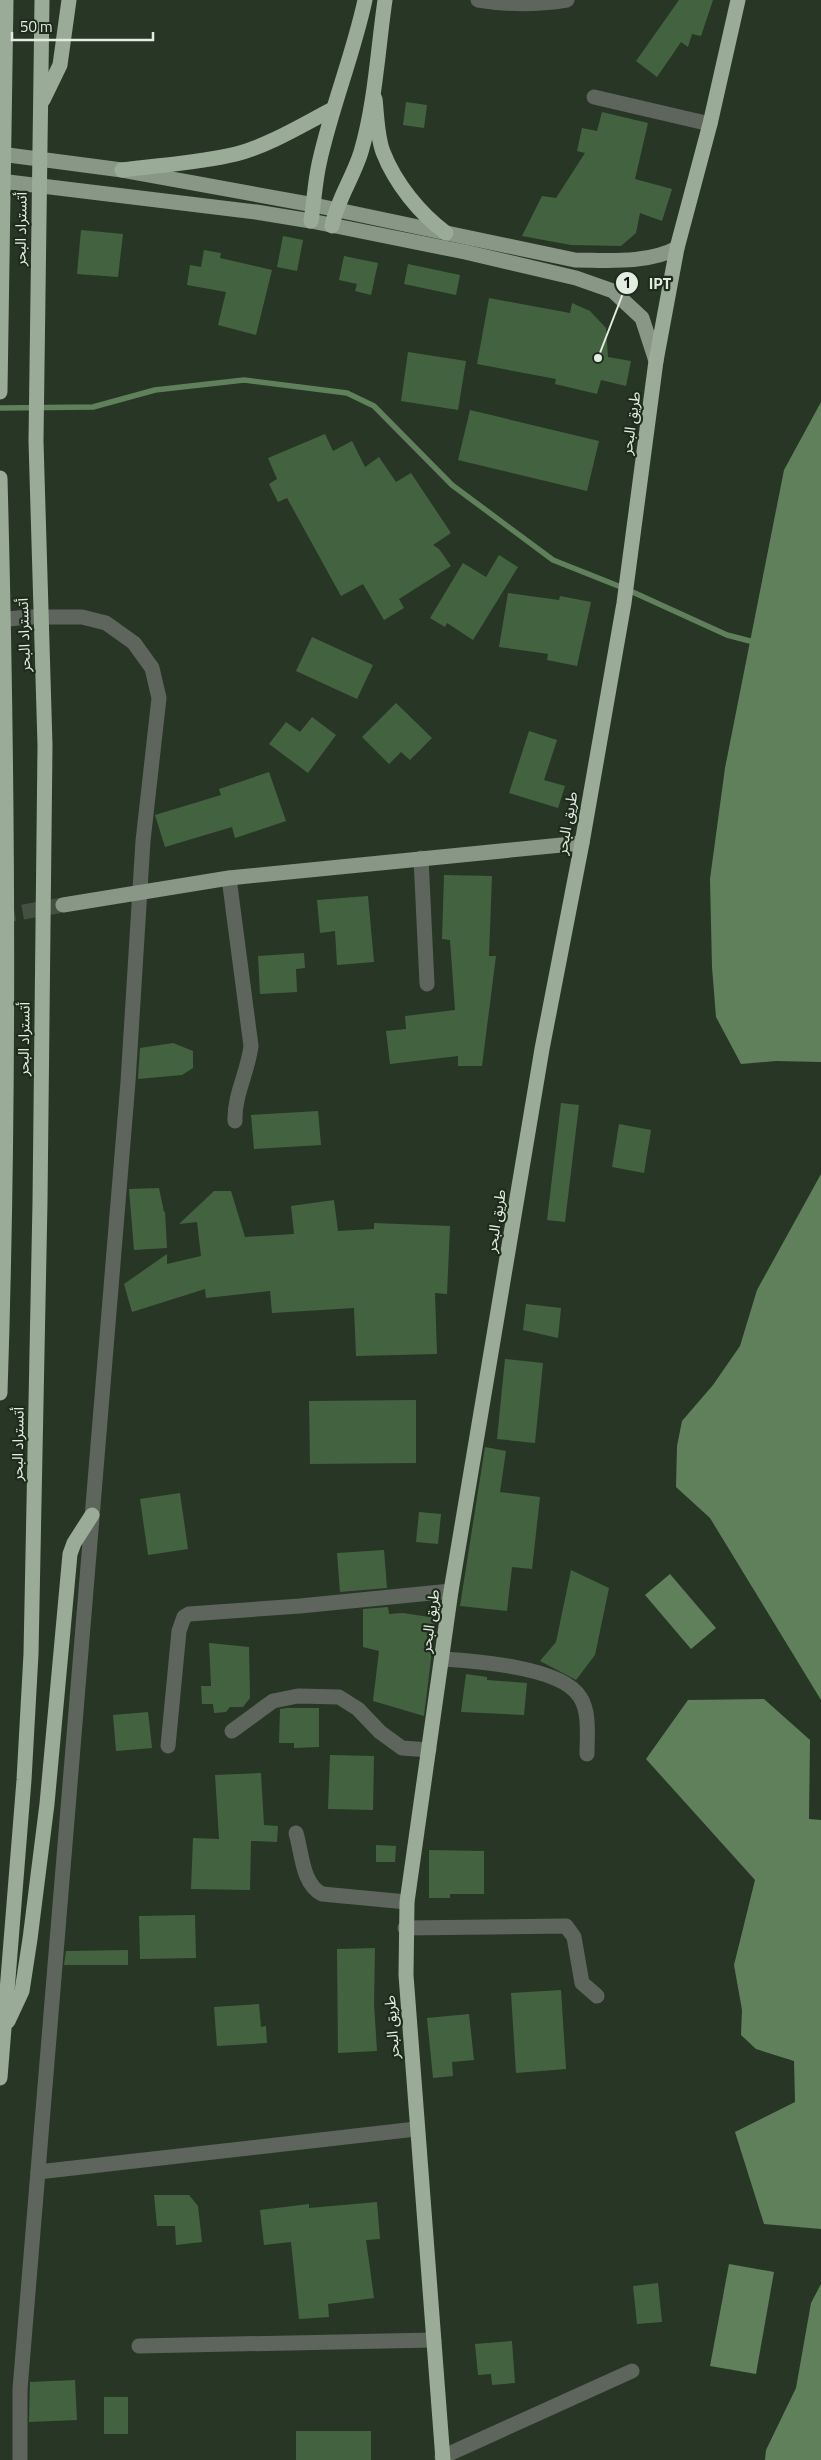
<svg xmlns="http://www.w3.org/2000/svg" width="821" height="2460" font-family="'Titillium Web','Noto Sans Arabic',sans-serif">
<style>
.water{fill:#5f805b}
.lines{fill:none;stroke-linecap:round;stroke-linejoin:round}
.stream{stroke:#5f805b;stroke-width:5.5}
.building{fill:#436340}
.major-tunnel{stroke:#445142;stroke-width:15;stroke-dasharray:15 8;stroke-linecap:butt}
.minor{stroke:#5e655d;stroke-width:15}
.major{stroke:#899787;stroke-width:15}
.highway{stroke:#9aab97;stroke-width:15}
.labels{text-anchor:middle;stroke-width:4.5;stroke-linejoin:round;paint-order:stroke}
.street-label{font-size:15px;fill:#e3ece1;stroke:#1e2c1c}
.leader{fill:none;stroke:#e3ece1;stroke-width:2}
.callout-dot{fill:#e3ece1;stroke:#1e2c1c;stroke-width:2}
.mark-label{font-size:15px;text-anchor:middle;font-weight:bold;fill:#111}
.callout-label{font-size:16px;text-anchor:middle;font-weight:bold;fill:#e3ece1;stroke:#1e2c1c;stroke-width:4.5;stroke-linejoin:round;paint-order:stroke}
</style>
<rect width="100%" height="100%" fill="#283626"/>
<!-- water -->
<g class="water">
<path d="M 821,402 L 821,1062 L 776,1061 L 741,1064 L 716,1017 L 712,967 L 710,879 L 725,768 L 784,470 Z"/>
<path d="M 821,1174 L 821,1700 L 710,1518 L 676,1487 L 677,1446 L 682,1421 L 713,1385 L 740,1346 L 757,1290 Z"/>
<path d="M 670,1574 L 716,1628 L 691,1649 L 645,1595 Z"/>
<path d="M 764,1699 L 810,1740 L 809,1819 L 821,1820 L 821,2229 L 764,2224 L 735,2132 L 795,2102 L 794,2061 L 756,2049 L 741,2035 L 742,2010 L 734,1965 L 755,1880 L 646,1759 L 688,1700 Z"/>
<path d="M 729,2264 L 774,2272 L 756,2374 L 710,2366 Z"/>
<path d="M 821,2284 L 821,2460 L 765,2460 L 766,2450 L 796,2388 L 811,2303 Z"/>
</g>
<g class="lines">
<!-- stream -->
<path class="stream" d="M 0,408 L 93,407 L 155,390 L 244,380 L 347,393 L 374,406 L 452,485 L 553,560 L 626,589 L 727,635 L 750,641"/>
</g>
<!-- building -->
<g class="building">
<path d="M 679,0 L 713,0 L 701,36 L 692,34 L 688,47 L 681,42 L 657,77 L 636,61 Z"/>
<path d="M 406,102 L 427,105 L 424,128 L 403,125 Z"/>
<path d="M 602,112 L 648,123 L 635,179 L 672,189 L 662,221 L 640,213 L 636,233 L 621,246 L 571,245 L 522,236 L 542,196 L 556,198 L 585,153 L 577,151 L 582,128 L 597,131 Z"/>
<path d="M 81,230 L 123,234 L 118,277 L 77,274 Z"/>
<path d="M 283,236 L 303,240 L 297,271 L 277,267 Z"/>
<path d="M 204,250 L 221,253 L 220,258 L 272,270 L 256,335 L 218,325 L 226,292 L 187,285 L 190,265 L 201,267 Z"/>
<path d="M 344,256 L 378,263 L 371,295 L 355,291 L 357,284 L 339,280 Z"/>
<path d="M 408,264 L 460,275 L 456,295 L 404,284 Z"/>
<path d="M 489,298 L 570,313 L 572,303 L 590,311 L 606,328 L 608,357 L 631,361 L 626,386 L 601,380 L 597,394 L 555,384 L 556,379 L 477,364 Z"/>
<path d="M 408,352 L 466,361 L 458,410 L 401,401 Z"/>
<path d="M 470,410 L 599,441 L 587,491 L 458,460 Z"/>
<path d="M 325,434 L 333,451 L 352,441 L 365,467 L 379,457 L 396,482 L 411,473 L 451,533 L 433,545 L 439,549 L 451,566 L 399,599 L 404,608 L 384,620 L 363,584 L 341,596 L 287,498 L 278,502 L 269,484 L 277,479 L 268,458 Z"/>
<path d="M 499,555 L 518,567 L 473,640 L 447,623 L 445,627 L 430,618 L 463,563 L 486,577 Z"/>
<path d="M 508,593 L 559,600 L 560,596 L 591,602 L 577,666 L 547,660 L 548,654 L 499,647 Z"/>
<path d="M 312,637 L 373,665 L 357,699 L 296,671 Z"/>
<path d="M 396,703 L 432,738 L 410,760 L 401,752 L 389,764 L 362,737 Z"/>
<path d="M 312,717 L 336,735 L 308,773 L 269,744 L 286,722 L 300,732 Z"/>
<path d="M 529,731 L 557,740 L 544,780 L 565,786 L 558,808 L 509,793 Z"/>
<path d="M 269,772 L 286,821 L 235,838 L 232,827 L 165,847 L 155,815 L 221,795 L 219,789 Z"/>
<path d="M 444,875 L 492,876 L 489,956 L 496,956 L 482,1066 L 458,1066 L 458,1056 L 390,1064 L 386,1031 L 406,1029 L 405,1016 L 455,1010 L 450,940 L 442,939 Z"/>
<path d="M 368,896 L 374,962 L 337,965 L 335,931 L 320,933 L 317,900 Z"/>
<path d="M 304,953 L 305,968 L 296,969 L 297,992 L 260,994 L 258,956 Z"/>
<path d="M 173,1043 L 193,1051 L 193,1068 L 182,1075 L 138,1079 L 140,1048 Z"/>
<path d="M 561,1103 L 579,1105 L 565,1222 L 547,1220 Z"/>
<path d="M 318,1111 L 321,1145 L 254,1149 L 251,1115 Z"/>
<path d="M 619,1124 L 651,1130 L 644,1173 L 612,1167 Z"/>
<path d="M 159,1188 L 164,1212 L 165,1212 L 167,1248 L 134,1250 L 129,1189 Z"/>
<path d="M 214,1191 L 231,1191 L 245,1237 L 294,1234 L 291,1206 L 334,1200 L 338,1231 L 374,1229 L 374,1223 L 450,1226 L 447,1294 L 435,1293 L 437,1354 L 356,1356 L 354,1308 L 272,1313 L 270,1291 L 206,1298 L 205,1289 L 132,1312 L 124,1284 L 167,1254 L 167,1264 L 201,1256 L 197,1222 L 179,1224 Z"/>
<path d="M 526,1304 L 561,1308 L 558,1338 L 523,1330 Z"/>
<path d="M 505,1359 L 543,1363 L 535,1443 L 497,1439 Z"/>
<path d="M 416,1400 L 416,1463 L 310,1464 L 309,1401 Z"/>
<path d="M 485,1447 L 506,1451 L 500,1492 L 540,1497 L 532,1569 L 512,1567 L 507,1611 L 460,1606 Z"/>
<path d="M 180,1493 L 188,1549 L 148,1555 L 140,1499 Z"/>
<path d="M 419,1512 L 441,1514 L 438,1544 L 416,1542 Z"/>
<path d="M 384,1550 L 387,1588 L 340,1592 L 337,1553 Z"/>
<path d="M 571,1570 L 609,1588 L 595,1655 L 576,1680 L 540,1661 L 556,1642 Z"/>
<path d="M 388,1607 L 389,1614 L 403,1613 L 436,1618 L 424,1716 L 373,1701 L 379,1651 L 363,1647 L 363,1609 Z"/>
<path d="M 209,1643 L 249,1647 L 250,1698 L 243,1707 L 230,1707 L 226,1712 L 214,1713 L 213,1704 L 202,1704 L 201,1686 L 211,1686 Z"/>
<path d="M 466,1674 L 487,1677 L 487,1680 L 527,1683 L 524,1715 L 461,1712 Z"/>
<path d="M 287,1708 L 319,1708 L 319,1747 L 294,1748 L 294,1743 L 279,1743 L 280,1709 Z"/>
<path d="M 148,1712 L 152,1748 L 116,1751 L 113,1715 Z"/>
<path d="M 330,1755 L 374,1756 L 373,1810 L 328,1809 Z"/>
<path d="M 261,1773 L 264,1825 L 278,1826 L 277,1842 L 251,1841 L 250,1890 L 191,1889 L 193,1838 L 219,1839 L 215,1775 Z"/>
<path d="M 376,1845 L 396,1846 L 395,1862 L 376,1862 Z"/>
<path d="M 429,1850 L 484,1851 L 484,1894 L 450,1894 L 450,1898 L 429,1898 Z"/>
<path d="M 195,1915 L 196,1958 L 140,1959 L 139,1916 Z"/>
<path d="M 375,1948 L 374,2004 L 377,2051 L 338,2053 L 337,1949 Z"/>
<path d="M 128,1950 L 128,1965 L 64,1965 L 66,1951 Z"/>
<path d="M 561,1990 L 566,2069 L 516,2073 L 511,1993 Z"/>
<path d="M 259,2004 L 261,2027 L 266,2026 L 267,2043 L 217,2046 L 214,2007 Z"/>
<path d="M 469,2014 L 474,2060 L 452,2062 L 453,2076 L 433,2078 L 427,2018 Z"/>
<path d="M 154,2195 L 189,2195 L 198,2206 L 202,2242 L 176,2245 L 175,2226 L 157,2226 Z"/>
<path d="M 377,2202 L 380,2239 L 366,2240 L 374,2298 L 328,2304 L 329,2317 L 299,2319 L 291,2242 L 264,2245 L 260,2210 L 309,2204 L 309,2208 Z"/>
<path d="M 658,2283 L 662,2322 L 637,2324 L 633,2286 Z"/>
<path d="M 512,2341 L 515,2383 L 492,2385 L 491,2374 L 478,2375 L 475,2344 Z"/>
<path d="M 75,2380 L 77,2420 L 29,2422 L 30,2382 Z"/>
<rect x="104" y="2397" width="24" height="37"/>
<rect x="296" y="2431" width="75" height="29"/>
</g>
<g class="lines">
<!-- major-tunnel -->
<path class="major-tunnel" d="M 0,916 L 63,905"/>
<!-- minor -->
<g class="minor">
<path d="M 478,0 C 508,5 537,5 567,0"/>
<path d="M 594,97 L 710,124"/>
<path d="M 0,620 L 26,617 L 82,617 L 106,623 L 134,643 L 152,668 L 159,698 L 143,841 L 128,1082 L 20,2389 L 20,2460"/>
<path d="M 421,858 L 427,984"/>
<path d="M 229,878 L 251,1046 C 248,1072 234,1095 235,1121"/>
<path d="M 442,1659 C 475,1661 562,1667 580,1697 C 590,1712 587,1736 587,1754"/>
<path d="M 232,1731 L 273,1701 L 298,1696 L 339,1697 L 358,1709 L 380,1732 L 402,1748 L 429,1750"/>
<path d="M 168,1746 L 179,1631 L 184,1617 L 189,1614 L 300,1606 L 451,1591"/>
<path d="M 296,1833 C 302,1853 302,1884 322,1894 L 407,1902"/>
<path d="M 405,1928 L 566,1926 L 574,1937 L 582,1983 L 597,1996"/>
<path d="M 38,2172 L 416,2129"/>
<path d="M 139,2346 L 434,2340"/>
<path d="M 442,2457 L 632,2371"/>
</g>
<!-- major -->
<g class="major">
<path d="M 0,154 L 122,170 L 314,205 L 575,260 C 606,260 648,264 677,248"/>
<path d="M 0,181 L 256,212 L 311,221 L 465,252 L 576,278 L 613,291 L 642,318 L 656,361"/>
<path d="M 63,905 L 229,878 L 582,843"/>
</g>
<!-- highway -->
<g class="highway">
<path d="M 375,99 C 377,116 377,136 383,152 C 395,183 420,214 446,233"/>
<path d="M 43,100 L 60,65 L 69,0"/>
<path d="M 122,170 C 160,165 199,163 236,154 C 270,145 302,125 333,109"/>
<path d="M 311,221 C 314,202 315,182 319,164 C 331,108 353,56 365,0"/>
<path d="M 332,226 C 337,200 353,178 361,152 C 375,105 378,48 385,0"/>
<path d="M 0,392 L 6,0"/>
<path d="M 0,478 C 8,783 10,1088 0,1393"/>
<path d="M 8,2021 L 22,1991 L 30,1939 L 47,1804 L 70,1554 L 74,1543 L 92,1515"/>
<path d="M 0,2078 L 24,1780 L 31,1654 L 40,1202 L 45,745 L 36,441 L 42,0"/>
<path d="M 443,2460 L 406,1975 L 407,1902 L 451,1591 L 542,1049 L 582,843 L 624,603 L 656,361 L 677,248 L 710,124 L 738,0"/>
</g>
</g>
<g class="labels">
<!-- street labels -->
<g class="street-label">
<text transform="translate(21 229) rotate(-89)" y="5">أتستراد البحر</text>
<text transform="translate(631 423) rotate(-82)" y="5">طريق البحر</text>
<text transform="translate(24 635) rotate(-92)" y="5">أتستراد البحر</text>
<text transform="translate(567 823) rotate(-80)" y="5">طريق البحر</text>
<text transform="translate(24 1039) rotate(-89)" y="5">أتستراد البحر</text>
<text transform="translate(496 1221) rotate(-81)" y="5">طريق البحر</text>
<text transform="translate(18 1444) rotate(-89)" y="5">أتستراد البحر</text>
<text transform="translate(430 1621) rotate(-82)" y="5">طريق البحر</text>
<text transform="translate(392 2027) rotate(-94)" y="5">طريق البحر</text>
</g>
</g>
<!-- callouts -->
<path class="leader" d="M598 358L627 283"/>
<g class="callout-dot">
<circle cx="598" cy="358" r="5"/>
<circle cx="627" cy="283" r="12"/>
</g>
<g class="mark-label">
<text x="627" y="288">1</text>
</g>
<g class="callout-label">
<text x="660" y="289">IPT</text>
</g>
<!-- scale -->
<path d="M12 32v8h141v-8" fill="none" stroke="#e3ece1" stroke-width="2.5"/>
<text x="20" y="32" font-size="15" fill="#e3ece1" stroke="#1e2c1c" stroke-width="4" paint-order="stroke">50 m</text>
</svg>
